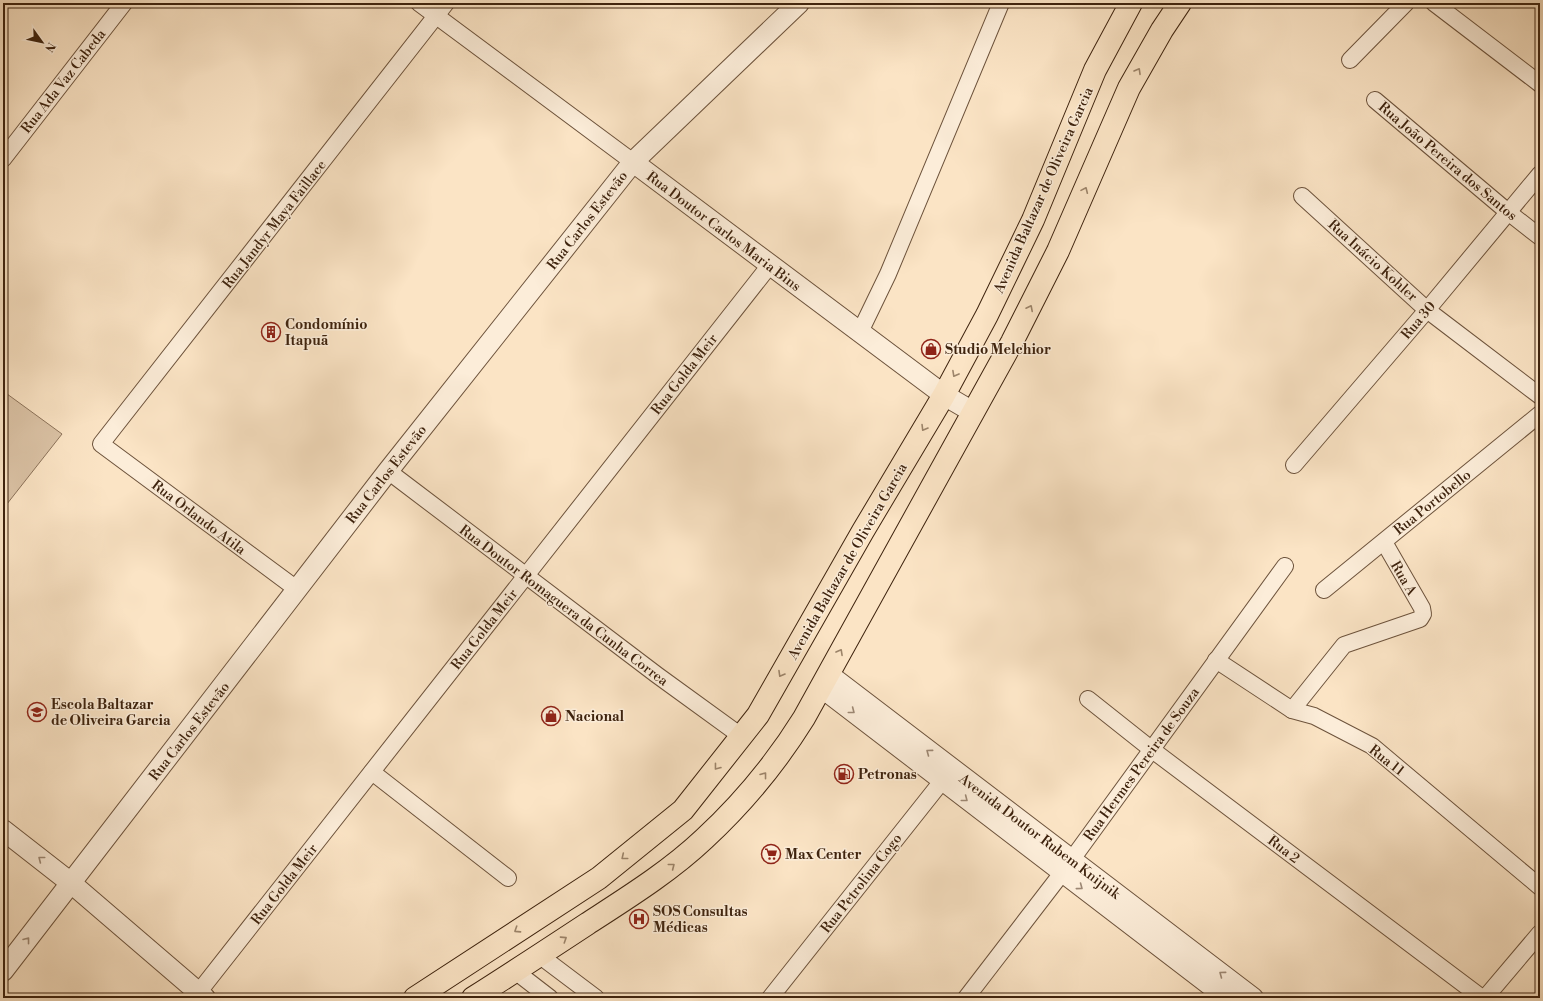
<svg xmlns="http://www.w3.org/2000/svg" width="1543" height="1001" font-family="'Libre Bodoni',serif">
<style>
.green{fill:#dbc3a6;stroke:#8c735a}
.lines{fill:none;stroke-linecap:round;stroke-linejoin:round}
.minor-casing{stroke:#6d533c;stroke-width:18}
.tertiary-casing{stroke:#6d533c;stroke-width:22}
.primary-casing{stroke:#3e230e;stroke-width:24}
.minor{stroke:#fcedd9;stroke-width:16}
.tertiary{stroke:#fcedd9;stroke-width:20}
.primary{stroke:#fbe4c5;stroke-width:22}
.oneway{stroke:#9c846a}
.oneway2{stroke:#9d8874}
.labels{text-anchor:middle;stroke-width:3;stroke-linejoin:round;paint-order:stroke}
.street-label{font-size:14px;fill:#3e230e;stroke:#fcedd9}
.poi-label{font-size:14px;font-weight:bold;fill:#3e230e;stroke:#fcedd9;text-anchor:start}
</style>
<rect width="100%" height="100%" fill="#fbe4c5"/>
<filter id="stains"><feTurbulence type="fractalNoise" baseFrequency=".005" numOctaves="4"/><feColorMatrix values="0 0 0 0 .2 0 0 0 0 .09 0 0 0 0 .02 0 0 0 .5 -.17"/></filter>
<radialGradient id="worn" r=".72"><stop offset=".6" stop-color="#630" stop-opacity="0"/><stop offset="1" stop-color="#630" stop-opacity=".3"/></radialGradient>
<!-- green -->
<path class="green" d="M 3,391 L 62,434 L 3,509 Z"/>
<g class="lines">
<defs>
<g id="minor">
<path d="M 419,3 L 633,162"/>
<path d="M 1434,3 L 1540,84"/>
<path d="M 1350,60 L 1406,3"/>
<path d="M 1375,100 L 1508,212 L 1540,237"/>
<path d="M 3,159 L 124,3"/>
<path d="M 1302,196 L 1427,310 L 1540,396"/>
<path d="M 860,332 L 888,274 L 1001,3"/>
<path d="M 1294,465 L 1427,310 L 1540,174"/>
<path d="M 388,471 L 657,675 L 741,736"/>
<path d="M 298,590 L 101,444 L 446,3"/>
<path d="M 1324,590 L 1540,414"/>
<path d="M 1216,660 L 1292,710 L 1314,716 L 1372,746 L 1540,887"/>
<path d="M 1088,699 L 1151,749 L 1482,998"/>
<path d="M 1292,710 L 1344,645 L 1420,619 L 1423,614 L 1422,608 L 1384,542"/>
<path d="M 372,772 L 508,878"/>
<path d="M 539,955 L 596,998"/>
<path d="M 515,971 L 550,998"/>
<path d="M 198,993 L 770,265"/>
<path d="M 770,998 L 950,771"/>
<path d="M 966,998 L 1062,873 L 1285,566"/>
<path d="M 1485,998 L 1540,933"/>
</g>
<g id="tertiary">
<path d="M 633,162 L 944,395 L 973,412"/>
<path d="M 828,674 L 1253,998"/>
<path d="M 821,687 L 1227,998"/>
<path d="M 3,830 L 71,883 L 205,998"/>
<path d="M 3,971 L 388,471 L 633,162 L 799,3"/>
</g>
<g id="primary">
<path d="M 415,998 L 599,878 L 683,810 L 758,715 L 863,531 L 944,395 L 987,315 L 1033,220 L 1095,70 L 1131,3"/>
<path d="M 473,998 C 511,974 549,949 587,924 C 627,898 669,872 704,839 C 743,803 776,763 804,718 L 1012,342 L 1058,251 L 1129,88 L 1162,30 L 1180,3"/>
</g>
</defs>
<!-- minor casing -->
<use href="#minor" class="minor-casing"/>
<!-- tertiary casing -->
<use href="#tertiary" class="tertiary-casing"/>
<!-- primary casing -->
<use href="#primary" class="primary-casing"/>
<!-- minor -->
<use href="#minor" class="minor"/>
<!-- tertiary -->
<use href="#tertiary" class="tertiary"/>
<!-- primary -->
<use href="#primary" class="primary"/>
</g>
<!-- one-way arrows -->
<defs><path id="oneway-chevron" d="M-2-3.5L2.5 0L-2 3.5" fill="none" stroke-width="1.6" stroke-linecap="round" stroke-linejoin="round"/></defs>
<g class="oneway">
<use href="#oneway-chevron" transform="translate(1138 71) rotate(-60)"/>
<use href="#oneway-chevron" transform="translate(1085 190) rotate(-66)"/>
<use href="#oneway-chevron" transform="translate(1030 308) rotate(-63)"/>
<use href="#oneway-chevron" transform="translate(955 374) rotate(119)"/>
<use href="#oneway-chevron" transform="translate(924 428) rotate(121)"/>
<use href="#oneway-chevron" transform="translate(840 652) rotate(-61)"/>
<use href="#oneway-chevron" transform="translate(781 674) rotate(120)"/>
<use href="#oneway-chevron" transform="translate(717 767) rotate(128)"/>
<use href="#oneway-chevron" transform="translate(764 775) rotate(-52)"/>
<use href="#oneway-chevron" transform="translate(624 857) rotate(141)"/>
<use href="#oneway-chevron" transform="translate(672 866) rotate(-38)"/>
<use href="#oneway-chevron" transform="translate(517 930) rotate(147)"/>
<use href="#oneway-chevron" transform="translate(564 939) rotate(-33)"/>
</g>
<g class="oneway2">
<use href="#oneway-chevron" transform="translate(852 711) rotate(38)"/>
<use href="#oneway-chevron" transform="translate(929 752) rotate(-143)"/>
<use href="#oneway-chevron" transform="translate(965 799) rotate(38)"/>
<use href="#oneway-chevron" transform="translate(41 859) rotate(-142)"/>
<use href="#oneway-chevron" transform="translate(1080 887) rotate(37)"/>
<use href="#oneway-chevron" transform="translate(27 940) rotate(-52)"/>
<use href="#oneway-chevron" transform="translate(1222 974) rotate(-143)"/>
</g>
<!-- icons -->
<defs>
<symbol id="building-ring" viewBox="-11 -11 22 22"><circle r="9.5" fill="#fcedd9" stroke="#8f2418" stroke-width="1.5"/><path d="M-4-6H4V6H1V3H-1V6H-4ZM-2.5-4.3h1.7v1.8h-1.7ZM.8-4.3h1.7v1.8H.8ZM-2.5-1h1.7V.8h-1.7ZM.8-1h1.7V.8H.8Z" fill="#8f2418"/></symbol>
<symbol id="shop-ring" viewBox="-11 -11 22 22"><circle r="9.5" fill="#fcedd9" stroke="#8f2418" stroke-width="1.5"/><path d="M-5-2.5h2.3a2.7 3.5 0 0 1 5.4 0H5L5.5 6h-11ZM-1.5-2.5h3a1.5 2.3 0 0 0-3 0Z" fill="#8f2418"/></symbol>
<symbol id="school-ring" viewBox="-11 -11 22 22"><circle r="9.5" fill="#fcedd9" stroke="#8f2418" stroke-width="1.5"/><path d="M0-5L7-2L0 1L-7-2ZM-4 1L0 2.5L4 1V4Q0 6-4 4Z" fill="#8f2418"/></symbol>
<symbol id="fuel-ring" viewBox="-11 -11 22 22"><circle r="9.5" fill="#fcedd9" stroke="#8f2418" stroke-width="1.5"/><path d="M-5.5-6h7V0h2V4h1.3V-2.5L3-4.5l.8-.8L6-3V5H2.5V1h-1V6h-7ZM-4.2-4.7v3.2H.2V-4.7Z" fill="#8f2418"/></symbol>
<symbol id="supermarket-ring" viewBox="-11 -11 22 22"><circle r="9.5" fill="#fcedd9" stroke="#8f2418" stroke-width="1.5"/><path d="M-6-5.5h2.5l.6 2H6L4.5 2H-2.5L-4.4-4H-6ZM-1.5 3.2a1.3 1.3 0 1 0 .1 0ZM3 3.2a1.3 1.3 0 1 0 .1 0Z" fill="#8f2418"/></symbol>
<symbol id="hospital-ring" viewBox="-11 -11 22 22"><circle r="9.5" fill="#fcedd9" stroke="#8f2418" stroke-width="1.5"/><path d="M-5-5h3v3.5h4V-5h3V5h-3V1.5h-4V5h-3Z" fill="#8f2418"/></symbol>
</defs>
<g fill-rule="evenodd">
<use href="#building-ring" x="260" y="321" width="22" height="22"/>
<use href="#shop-ring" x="920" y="338" width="22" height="22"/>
<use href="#school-ring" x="26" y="701" width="22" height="22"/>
<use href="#shop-ring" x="540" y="705" width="22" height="22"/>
<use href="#fuel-ring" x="833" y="763" width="22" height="22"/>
<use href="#supermarket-ring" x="760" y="843" width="22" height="22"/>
<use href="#hospital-ring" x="628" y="908" width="22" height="22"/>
</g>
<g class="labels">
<!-- street labels -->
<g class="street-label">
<text transform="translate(63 81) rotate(-52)" y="5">Rua Ada Vaz Cabeda</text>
<text transform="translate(1448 161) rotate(40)" y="5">Rua João Pereira dos Santos</text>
<text transform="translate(1043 190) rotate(-66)" y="5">Avenida Baltazar de Oliveira Garcia</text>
<text transform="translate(587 220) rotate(-52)" y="5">Rua Carlos Estevão</text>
<text transform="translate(274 224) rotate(-52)" y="5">Rua Jandyr Maya Faillace</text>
<text transform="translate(724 231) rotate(37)" y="5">Rua Doutor Carlos Maria Bins</text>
<text transform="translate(1373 260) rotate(42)" y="5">Rua Inácio Kohler</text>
<text transform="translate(1418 320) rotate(-50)" y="5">Rua 30</text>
<text transform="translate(684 374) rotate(-52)" y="5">Rua Golda Meir</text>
<text transform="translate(386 474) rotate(-52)" y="5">Rua Carlos Estevão</text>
<text transform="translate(1432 502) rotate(-39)" y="5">Rua Portobello</text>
<text transform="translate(199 517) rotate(37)" y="5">Rua Orlando Atila</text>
<text transform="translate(847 561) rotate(-60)" y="5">Avenida Baltazar de Oliveira Garcia</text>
<text transform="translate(1404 578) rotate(60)" y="5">Rua A</text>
<text transform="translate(564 605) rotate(37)" y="5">Rua Doutor Romaguera da Cunha Correa</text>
<text transform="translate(484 629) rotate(-52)" y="5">Rua Golda Meir</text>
<text transform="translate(189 731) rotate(-52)" y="5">Rua Carlos Estevão</text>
<text transform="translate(1387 760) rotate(38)" y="5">Rua 11</text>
<text transform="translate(1141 764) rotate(-54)" y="5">Rua Hermes Pereira de Souza</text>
<text transform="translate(1040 836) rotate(37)" y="5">Avenida Doutor Rubem Knijnik</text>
<text transform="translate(1284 849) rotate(37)" y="5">Rua 2</text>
<text transform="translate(861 883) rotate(-52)" y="5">Rua Petrolina Cogo</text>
<text transform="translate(284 884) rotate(-52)" y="5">Rua Golda Meir</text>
</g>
<!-- poi labels -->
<g class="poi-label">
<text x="285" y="329">Condomínio<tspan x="285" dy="16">Itapuã</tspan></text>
<text x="945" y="354">Studio Melchior</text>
<text x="51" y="709">Escola Baltazar<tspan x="51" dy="16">de Oliveira Garcia</tspan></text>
<text x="565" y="721">Nacional</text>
<text x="858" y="779">Petronas</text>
<text x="785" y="859">Max Center</text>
<text x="653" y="916">SOS Consultas<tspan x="653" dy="16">Médicas</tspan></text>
</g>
</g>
<!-- margin -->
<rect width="1543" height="1001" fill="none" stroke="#fbe4c5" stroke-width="16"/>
<rect x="4" y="4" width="1535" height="993" fill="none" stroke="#3e230e" stroke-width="2"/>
<rect x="8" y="8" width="1527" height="985" fill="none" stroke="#3e230e"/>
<!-- north arrow -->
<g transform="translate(42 42) rotate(123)" stroke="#fcedd9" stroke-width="3" paint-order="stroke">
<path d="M0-3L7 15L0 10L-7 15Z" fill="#3e230e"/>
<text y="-6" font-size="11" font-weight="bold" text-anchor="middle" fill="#3e230e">N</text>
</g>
<rect width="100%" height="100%" filter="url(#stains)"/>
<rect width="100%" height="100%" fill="url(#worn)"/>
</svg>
